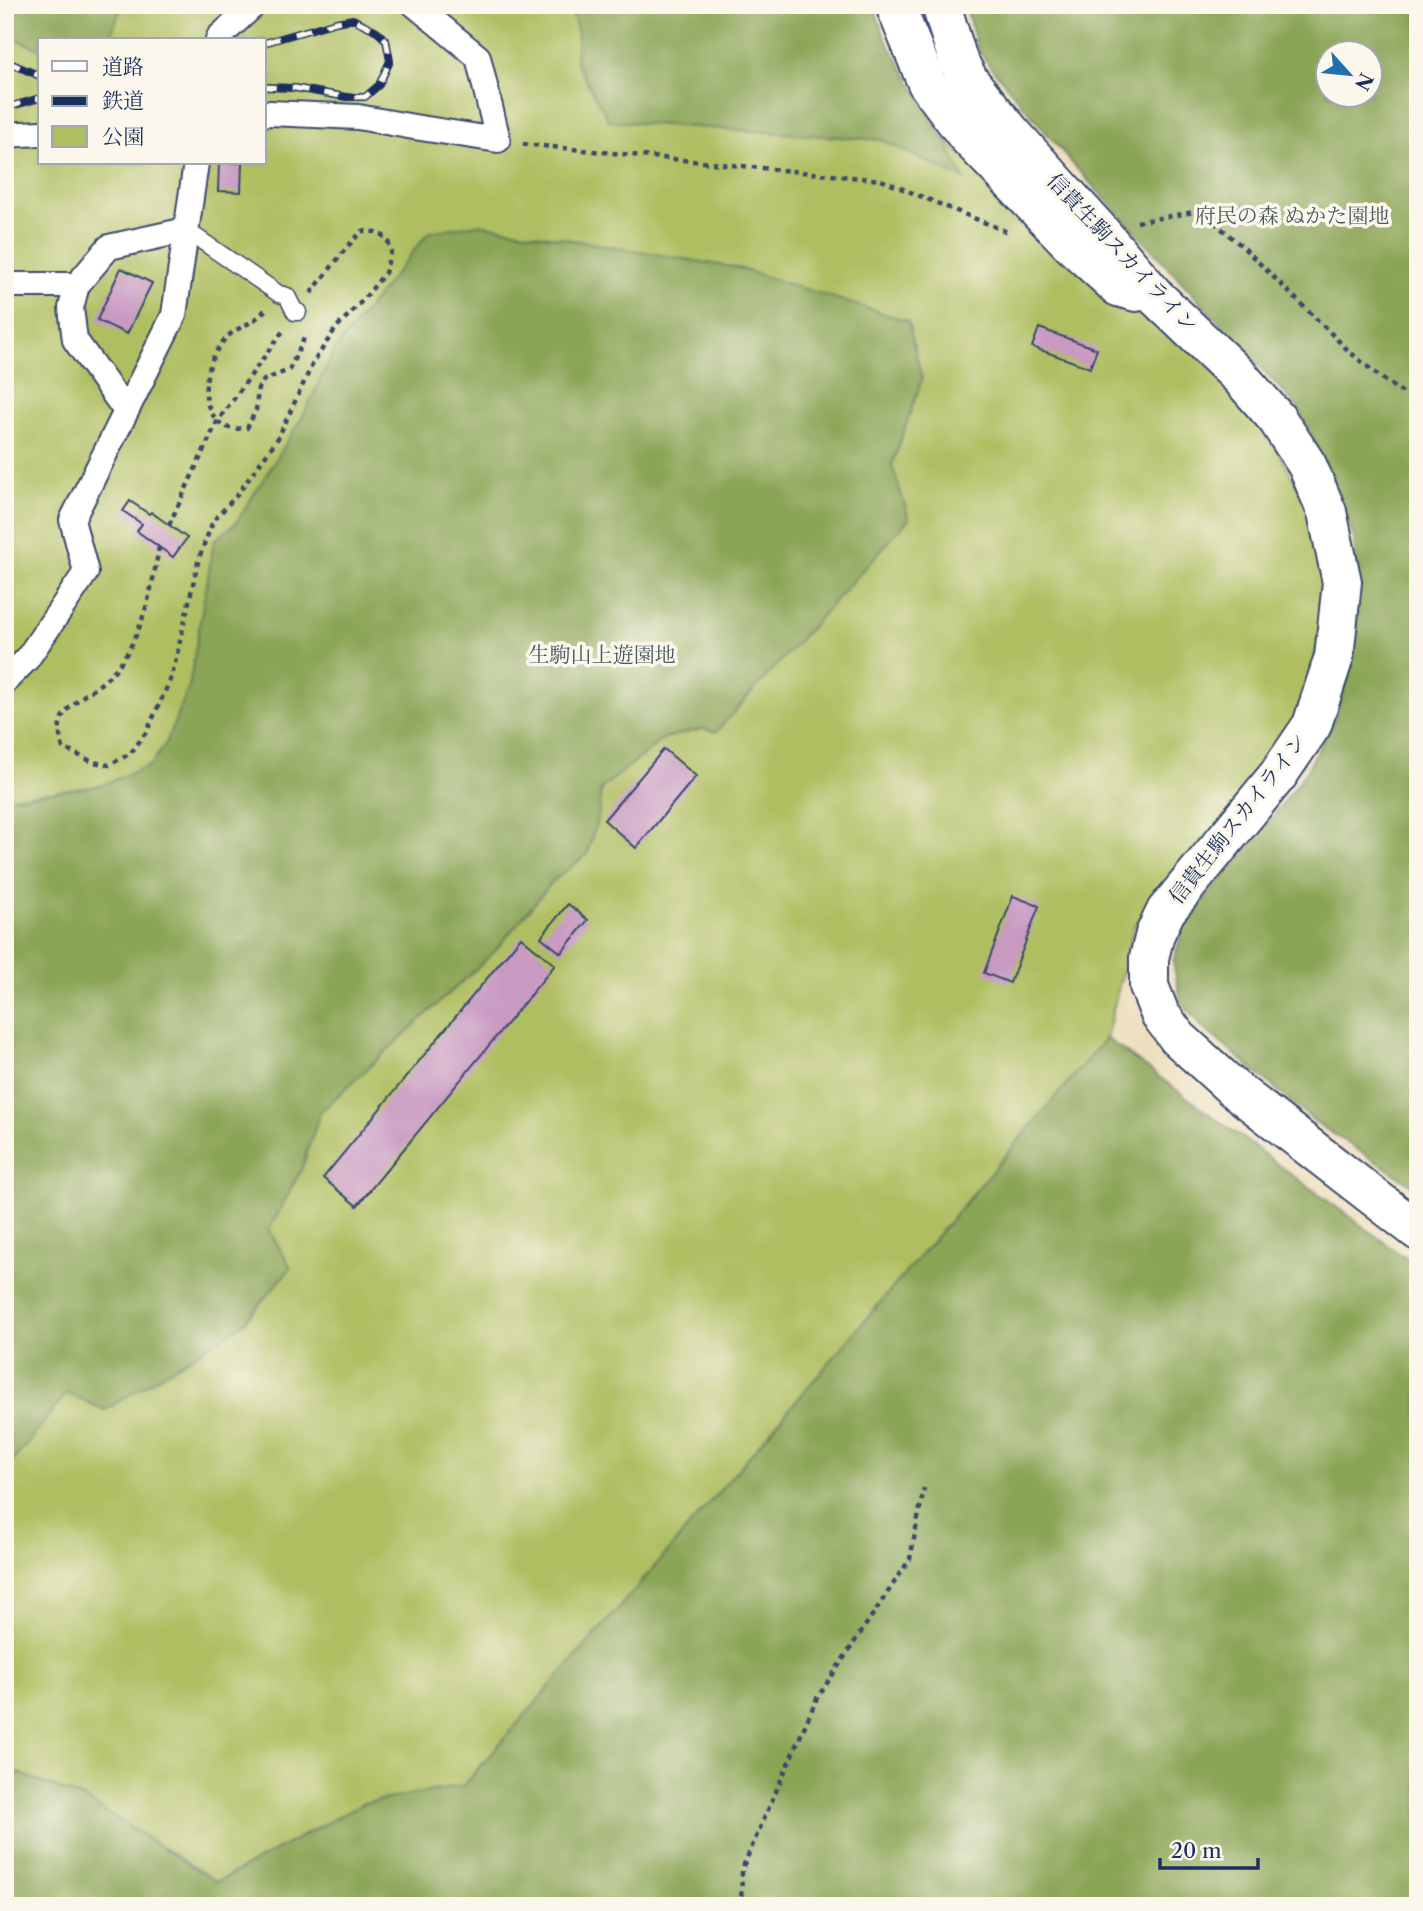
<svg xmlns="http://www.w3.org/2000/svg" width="1423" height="1911" font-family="'Libre Caslon Text','Noto Serif JP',serif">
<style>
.green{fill:#afbe61;stroke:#657660;stroke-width:2;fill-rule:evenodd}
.forest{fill:#8ba557;stroke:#536a5a;stroke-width:2;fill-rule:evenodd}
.building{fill:#c89ac2}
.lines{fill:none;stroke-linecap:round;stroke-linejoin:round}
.service-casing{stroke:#3a496c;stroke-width:19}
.pedestrian-casing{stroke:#3a496c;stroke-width:28}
.tertiary-casing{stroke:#3a496c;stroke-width:42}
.path{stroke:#3a496c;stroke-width:4.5;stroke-dasharray:5 5;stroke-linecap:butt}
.service{stroke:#fff;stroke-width:16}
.pedestrian{stroke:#fff;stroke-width:24}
.tertiary{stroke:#fff;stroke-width:38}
.rail-casing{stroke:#1b2f5e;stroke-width:8}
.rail{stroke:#fbf7ec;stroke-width:5;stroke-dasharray:16;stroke-linecap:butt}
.labels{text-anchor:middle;stroke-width:7;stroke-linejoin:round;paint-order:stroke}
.park-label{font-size:21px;fill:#475a5f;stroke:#fbf7ec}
.street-label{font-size:21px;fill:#1b2f5e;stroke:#fbf7ec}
</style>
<rect width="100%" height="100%" fill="#fbf7ec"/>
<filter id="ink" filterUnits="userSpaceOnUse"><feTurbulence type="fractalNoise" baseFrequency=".0143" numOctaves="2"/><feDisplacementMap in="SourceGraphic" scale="14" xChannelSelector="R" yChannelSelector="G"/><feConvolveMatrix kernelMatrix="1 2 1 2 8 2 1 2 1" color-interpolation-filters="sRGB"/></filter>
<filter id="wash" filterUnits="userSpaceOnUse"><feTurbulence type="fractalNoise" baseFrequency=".00686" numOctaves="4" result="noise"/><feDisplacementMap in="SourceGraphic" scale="28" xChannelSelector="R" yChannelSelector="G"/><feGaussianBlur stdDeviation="1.57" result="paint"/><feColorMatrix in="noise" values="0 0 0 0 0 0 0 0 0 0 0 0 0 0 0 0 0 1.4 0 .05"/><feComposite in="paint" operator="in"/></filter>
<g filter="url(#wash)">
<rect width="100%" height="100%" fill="#eddfbe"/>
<!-- green -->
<path class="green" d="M 5,5 L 873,5 L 886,40 L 945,140 L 1205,360 L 1278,450 L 1307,504 L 1322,565 L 1321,628 L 1307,694 L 1279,754 L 1134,926 L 1106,1038 L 665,1555 L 463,1786 L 364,1803 L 217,1882 L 85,1799 L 5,1768 ZM 40,40 L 264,40 L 264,163 L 40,163 Z"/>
<!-- forest -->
<g class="forest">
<path d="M 5,5 L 122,5 L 109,40 L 40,40 L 40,49 L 5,35 Z"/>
<path d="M 570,5 L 873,5 L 886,40 L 945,140 L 964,179 L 881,140 L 609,121 L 576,63 L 578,34 Z"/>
<path d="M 965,5 L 1418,5 L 1418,1189 L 1315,1122 L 1201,1026 L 1181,1002 L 1173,962 L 1183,929 L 1193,913 L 1268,823 L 1306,772 L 1333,721 L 1351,669 L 1357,621 L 1354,539 L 1341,500 L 1319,450 L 1298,408 L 1071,162 L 990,66 L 978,50 ZM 1328,52 L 1370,52 L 1370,94 L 1328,94 Z"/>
<path d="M 478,224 L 738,268 L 908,321 L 922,379 L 892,465 L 909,519 L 716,732 L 703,729 L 664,738 L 601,789 L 599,813 L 587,855 L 553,881 L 493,953 L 320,1112 L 302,1168 L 269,1230 L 291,1268 L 243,1324 L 105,1410 L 67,1393 L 5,1471 L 5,798 L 99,786 L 151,765 L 166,743 L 189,687 L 214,541 L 236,523 L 303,416 L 335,349 L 429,232 Z"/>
<path d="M 1106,1038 L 1418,1267 L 1418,1906 L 5,1906 L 5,1768 L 85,1799 L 217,1882 L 364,1803 L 463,1786 L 665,1555 Z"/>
</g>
<g id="blocks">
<!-- building -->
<g class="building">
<path d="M 219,163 L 242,163 L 241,192 L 218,191 Z"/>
<path d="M 121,268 L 152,283 L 127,334 L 97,320 Z"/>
<path d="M 1039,328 L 1097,349 L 1090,368 L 1032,347 Z"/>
<path d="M 130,501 L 149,514 L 151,512 L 187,538 L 173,557 L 137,531 L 142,524 L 123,511 Z"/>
<path d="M 664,749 L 696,776 L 636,848 L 604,820 Z"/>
<path d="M 1013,896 L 1039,906 L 1010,983 L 984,973 Z"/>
<path d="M 568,904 L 588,920 L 561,953 L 541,937 Z"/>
<path d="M 521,937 L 555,965 L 357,1206 L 323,1178 Z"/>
</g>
</g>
</g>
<g filter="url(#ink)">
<use href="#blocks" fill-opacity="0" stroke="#3a496c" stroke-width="2"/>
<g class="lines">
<defs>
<path id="service" d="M 186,230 L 279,294 L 287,296 L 295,312 L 298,312"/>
<g id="pedestrian">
<path d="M 218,40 L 219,37 L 254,5"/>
<path d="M 264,114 L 270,113 L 358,117 L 414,127 L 498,140 L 478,57 L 415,5"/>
<path d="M 5,135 L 40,133"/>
<path d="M 5,285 L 77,285 L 109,247 L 186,230"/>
<path d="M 77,285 L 71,308 L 75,340 L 126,411"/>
<path d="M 5,681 L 27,659 L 86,572 L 72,520 L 174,315 L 196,163"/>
</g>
<g id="tertiary">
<path d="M 895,5 L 927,83 L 966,135 L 1073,246 L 1118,287 L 1136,292"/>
<path d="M 941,5 L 958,60 L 970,82 L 1010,131 L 1099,230 L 1156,297 L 1240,377 L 1277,419 L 1307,465 L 1327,512 L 1342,582 L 1334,657 L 1312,725 L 1278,775 L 1166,911 L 1155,934 L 1149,958 L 1149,986 L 1160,1014 L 1178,1038 L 1233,1088 L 1418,1231"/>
</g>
</defs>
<!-- service casing -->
<use href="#service" class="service-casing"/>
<!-- pedestrian casing -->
<use href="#pedestrian" class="pedestrian-casing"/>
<!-- tertiary casing -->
<use href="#tertiary" class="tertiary-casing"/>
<!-- path -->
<g class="path">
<path d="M 523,144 L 881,180 L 1010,233"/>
<path d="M 1137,222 L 1194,212 L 1215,223 L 1243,247 L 1351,353 L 1384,380 L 1406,395 L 1418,398"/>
<path d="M 265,310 C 253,325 237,326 225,339 C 209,357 199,390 211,412 C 220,428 229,430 247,428 L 256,410 L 258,388 L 264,380 L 289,370 L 303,341 L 304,335"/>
<path d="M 169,525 L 217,422 L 283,331"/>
<path d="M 159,547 C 151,593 141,648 104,681 C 91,692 72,701 63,716 C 57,725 60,738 63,748 L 93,762 L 109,765 L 131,753 L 147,731 L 172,676 L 199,558 L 213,521 L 237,495 L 278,438 L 313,363 L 336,328 L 363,300 L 385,273 L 391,251 L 387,238 L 376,232 L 362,231 L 348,246 L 311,293"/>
<path d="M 741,1906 L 742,1869 L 817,1698 L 910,1559 L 924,1488"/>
</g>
<!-- service -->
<use href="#service" class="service"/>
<!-- pedestrian -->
<use href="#pedestrian" class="pedestrian"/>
<!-- tertiary -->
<use href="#tertiary" class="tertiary"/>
<defs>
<g id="rail">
<path d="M 264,43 L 336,22 L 353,19 L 375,30 L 386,40 L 390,61 L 379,85 L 365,97 L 346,97 L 295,88 L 264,87"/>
<path d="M 5,61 L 40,76"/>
<path d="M 5,108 L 40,98"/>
</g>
</defs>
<!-- rail casing -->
<use href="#rail" class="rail-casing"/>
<!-- rail -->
<use href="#rail" class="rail"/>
</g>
</g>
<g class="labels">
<!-- park labels -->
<g class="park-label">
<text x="1292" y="223">府民の森 ぬかた園地</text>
<text x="602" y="662">生駒山上遊園地</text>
</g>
<!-- street labels -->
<g class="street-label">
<text transform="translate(1122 253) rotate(47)" y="7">信貴生駒スカイライン</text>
<text transform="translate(1238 819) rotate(-52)" y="7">信貴生駒スカイライン</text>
</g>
</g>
<!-- margin -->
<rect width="1423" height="1911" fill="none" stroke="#fbf7ec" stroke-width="28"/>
<!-- legend -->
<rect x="38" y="38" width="228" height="126" fill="#fbf7ec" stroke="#a1a7b3" stroke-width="2"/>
<rect x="52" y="61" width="35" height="10" fill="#ffffff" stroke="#a1a7b3" stroke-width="2"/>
<text x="102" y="74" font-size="21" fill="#1b2f5e">道路</text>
<rect x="52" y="96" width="35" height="10" fill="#1b2f5e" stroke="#a1a7b3" stroke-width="2"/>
<text x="102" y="108" font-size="21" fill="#1b2f5e">鉄道</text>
<rect x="52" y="126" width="35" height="21" fill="#afbe61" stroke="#a1a7b3" stroke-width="2"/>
<text x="102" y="144" font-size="21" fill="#1b2f5e">公園</text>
<!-- north arrow -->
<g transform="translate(1349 74) rotate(117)"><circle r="33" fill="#fbf7ec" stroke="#a1a7b3" stroke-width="2"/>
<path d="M0-5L12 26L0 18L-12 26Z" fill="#1f6fb2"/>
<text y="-10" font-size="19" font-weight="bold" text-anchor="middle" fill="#1b2f5e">N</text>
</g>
<!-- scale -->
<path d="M1160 1858v10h98v-10" fill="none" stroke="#1b2f5e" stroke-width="3.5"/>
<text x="1171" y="1858" font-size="21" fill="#1b2f5e" stroke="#fbf7ec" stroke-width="5" paint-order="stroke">20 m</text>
</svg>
